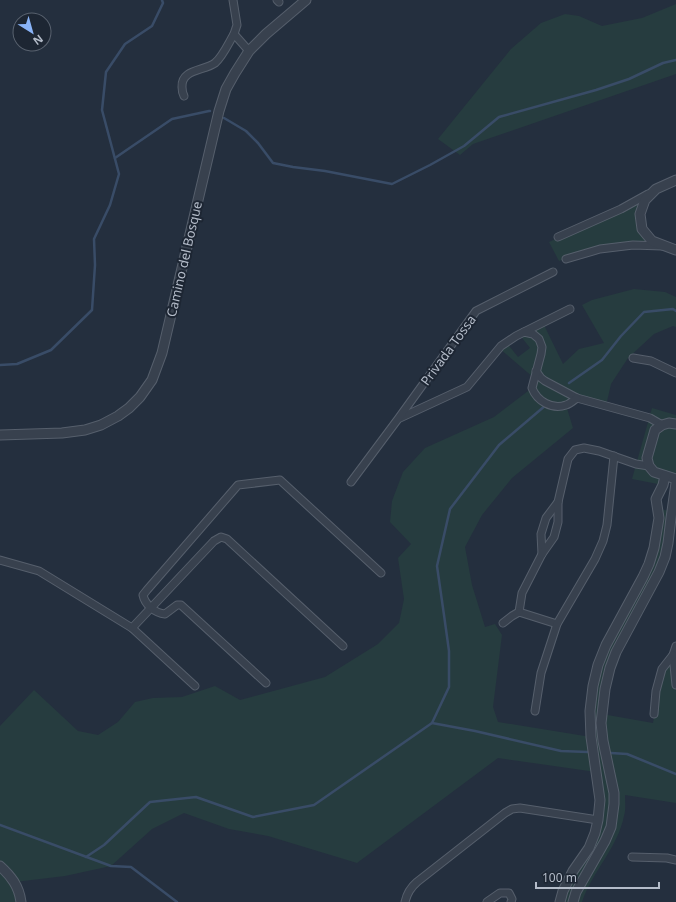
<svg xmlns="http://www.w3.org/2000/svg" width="676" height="902" font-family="'Noto Sans',sans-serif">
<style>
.green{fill:#263c3f}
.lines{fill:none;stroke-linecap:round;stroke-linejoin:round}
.stream{stroke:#394c67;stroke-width:2.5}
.minor-casing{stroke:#565f6c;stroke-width:9}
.tertiary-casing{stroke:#565f6c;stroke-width:11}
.minor{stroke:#38414e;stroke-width:7}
.tertiary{stroke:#38414e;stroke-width:9}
.labels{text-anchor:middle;stroke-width:4;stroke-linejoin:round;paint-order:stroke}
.street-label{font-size:13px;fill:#b4bcc9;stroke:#1d2633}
</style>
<rect width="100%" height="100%" fill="#242f3e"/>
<!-- green -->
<g class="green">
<path d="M 676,4 L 676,74 L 473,144 L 460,155 L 438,139 L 511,49 L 541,23 L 565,14 L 579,16 L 602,26 L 642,18 Z"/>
<path d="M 645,200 L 642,229 L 666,246 L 600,249 L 559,261 L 549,242 L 621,209 Z"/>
<path d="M 634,289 L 665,292 L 676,297 L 676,327 L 673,326 L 654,334 L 628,358 L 611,384 L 606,406 L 577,398 L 566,405 L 573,428 L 512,478 L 482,515 L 465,547 L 472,585 L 485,627 L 495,624 L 502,635 L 493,707 L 498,722 L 591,737 L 598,665 L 643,577 L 660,509 L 670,511 L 668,543 L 616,652 L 602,714 L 653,723 L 663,669 L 672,658 L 676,691 L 676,803 L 625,795 C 625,802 626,810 624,816 C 618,847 592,872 582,902 L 560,902 L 595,833 L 596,772 L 498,758 L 357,863 L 268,836 L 229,829 L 184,813 L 152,829 L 111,866 L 65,876 L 15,882 L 21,902 L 0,902 L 0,726 L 34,690 L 78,731 L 98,735 L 118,722 L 135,702 L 153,698 L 182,697 L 215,686 L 240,700 L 325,677 L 378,644 L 399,623 L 404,599 L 398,558 L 411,544 L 390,522 L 392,501 L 403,472 L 425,448 L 494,417 L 532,388 L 534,378 L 499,348 L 506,342 L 518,357 L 530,348 L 519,334 L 543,323 L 563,364 L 579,349 L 604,343 L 582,305 L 592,300 Z"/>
<path d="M 652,408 L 676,415 L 676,479 L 665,476 L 663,485 L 632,479 Z"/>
</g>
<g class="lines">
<!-- stream -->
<g class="stream">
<path d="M 224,118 L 246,131 L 258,143 L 273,163 L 293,167 L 325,171 L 392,184 L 430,165 L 464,146 L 499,117 L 596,90 L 629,79 L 663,63 L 676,60"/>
<path d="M 115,158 L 172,119 L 209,111 L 210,111"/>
<path d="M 0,365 L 17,364 L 51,350 L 92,310 L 95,265 L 94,239 L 110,205 L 119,174 L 102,110 L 106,72 L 125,44 L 152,26 L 163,3 L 162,0"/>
<path d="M 569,383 L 602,360 L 621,336 L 644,312 L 673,309 L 676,311"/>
<path d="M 432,723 L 475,731 L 561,751 L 588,752"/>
<path d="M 611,753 L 627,754 L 676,774"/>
<path d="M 0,825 L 111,866 L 131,867 L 177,902"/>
<path d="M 86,857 L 104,845 L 150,802 L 196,797 L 253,817 L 314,805 L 432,723 L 449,687 L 449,651 L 444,615 L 437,566 L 450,509 L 499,445 L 546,405"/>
</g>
<defs>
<g id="minor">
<path d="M 233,0 L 237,25 L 234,34"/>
<path d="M 277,0 L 279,2"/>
<path d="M 184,96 C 183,94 182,90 182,87 C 181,69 204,71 215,63 C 223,56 228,44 234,34 L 249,51"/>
<path d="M 558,237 L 621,209 L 648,194"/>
<path d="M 566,259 L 600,249 L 633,245 L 662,246"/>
<path d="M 524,332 L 570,309"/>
<path d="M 633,358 L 651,361 L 676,373"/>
<path d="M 536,371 L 541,378 L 545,381 L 577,398 L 650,418 L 662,425"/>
<path d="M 400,418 L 467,387 L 501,346 L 516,336 L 524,332 L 533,334 L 539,339 L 542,347 L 541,354 L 532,388 C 537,401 552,410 566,405 C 570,404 574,400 577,398"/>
<path d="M 351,482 L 398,419 L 476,311 L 553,272"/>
<path d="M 542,554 L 541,534 L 546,518 L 558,502"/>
<path d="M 0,560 L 39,571 L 132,628 L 195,686"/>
<path d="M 519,612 L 522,593 L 542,554 L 554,537 L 558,522 L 558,502 L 568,459 L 575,450 L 584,448 L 599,451 L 636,464 L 649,466"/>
<path d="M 519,612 L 557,624"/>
<path d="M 503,623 L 512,616 L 519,612"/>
<path d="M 132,628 L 214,541 L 221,537 L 227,539 L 343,646"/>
<path d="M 676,646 L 673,655 L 676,685"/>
<path d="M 266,683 L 181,605 L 177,605 L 165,614 C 155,613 145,605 143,595 L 147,590 L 238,485 L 280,480 L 381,573"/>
<path d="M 535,711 L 541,673 L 557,624 L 595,559 L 603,541 L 607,525 L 614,456"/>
<path d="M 654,714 L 656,691 L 662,669 L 673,655"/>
<path d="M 632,857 L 667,858 L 676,860"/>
<path d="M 405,902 C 407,893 410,888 417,882 L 505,813 L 512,809 L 520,808 L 598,820"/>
<path d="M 487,902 L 500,893 L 509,893 L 512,899 L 511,902"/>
</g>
<g id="tertiary">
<path d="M 676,180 L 656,189 L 645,200 L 640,214 L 642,229 L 652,241 L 676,250"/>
<path d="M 676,424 L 669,423 L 662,425 L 655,430 L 647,458 L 649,466 L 654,472 L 676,479"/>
<path d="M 0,435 L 62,433 L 85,430 L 101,425 L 118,416 L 129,408 L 140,397 L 152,380 L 162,353 L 219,111 L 226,89 L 235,73 L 249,51 L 266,34 L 306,0"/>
<path d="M 0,866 C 11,876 19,886 21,902"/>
<path d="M 560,902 L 563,891 L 573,871 L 589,848 L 595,833 L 598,820 L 600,800 L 591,737 L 590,711 L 593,686 L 598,665 L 606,645 L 643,577 L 649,564 L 654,548 L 659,518 L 656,499 L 663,485 L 665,476"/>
<path d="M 573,902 L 576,892 L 605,841 L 611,827 L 614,804 L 614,793 L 603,741 L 601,723 L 605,689 L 610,668 L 616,652 L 659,572 L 665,557 L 668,543 L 671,518 L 676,483"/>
</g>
</defs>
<!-- minor casing -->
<use href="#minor" class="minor-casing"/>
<!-- tertiary casing -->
<use href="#tertiary" class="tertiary-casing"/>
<!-- minor -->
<use href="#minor" class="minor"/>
<!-- tertiary -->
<use href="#tertiary" class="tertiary"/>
</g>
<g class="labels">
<!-- street labels -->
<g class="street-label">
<text transform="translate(184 259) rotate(-77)" y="5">Camino del Bosque</text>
<text transform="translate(448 350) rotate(-54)" y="5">Privada Tossa</text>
</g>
</g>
<!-- north arrow -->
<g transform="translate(32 32) rotate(143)"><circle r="19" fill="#1d2633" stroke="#59626f"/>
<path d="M0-3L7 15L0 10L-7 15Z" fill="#8ab4f8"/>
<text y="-6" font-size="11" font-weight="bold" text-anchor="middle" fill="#b4bcc9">N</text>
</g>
<!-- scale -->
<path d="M536 882v6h123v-6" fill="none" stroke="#b4bcc9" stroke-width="2"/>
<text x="542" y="882" font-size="12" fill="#b4bcc9" stroke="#1d2633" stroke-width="3" paint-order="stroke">100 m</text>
</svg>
